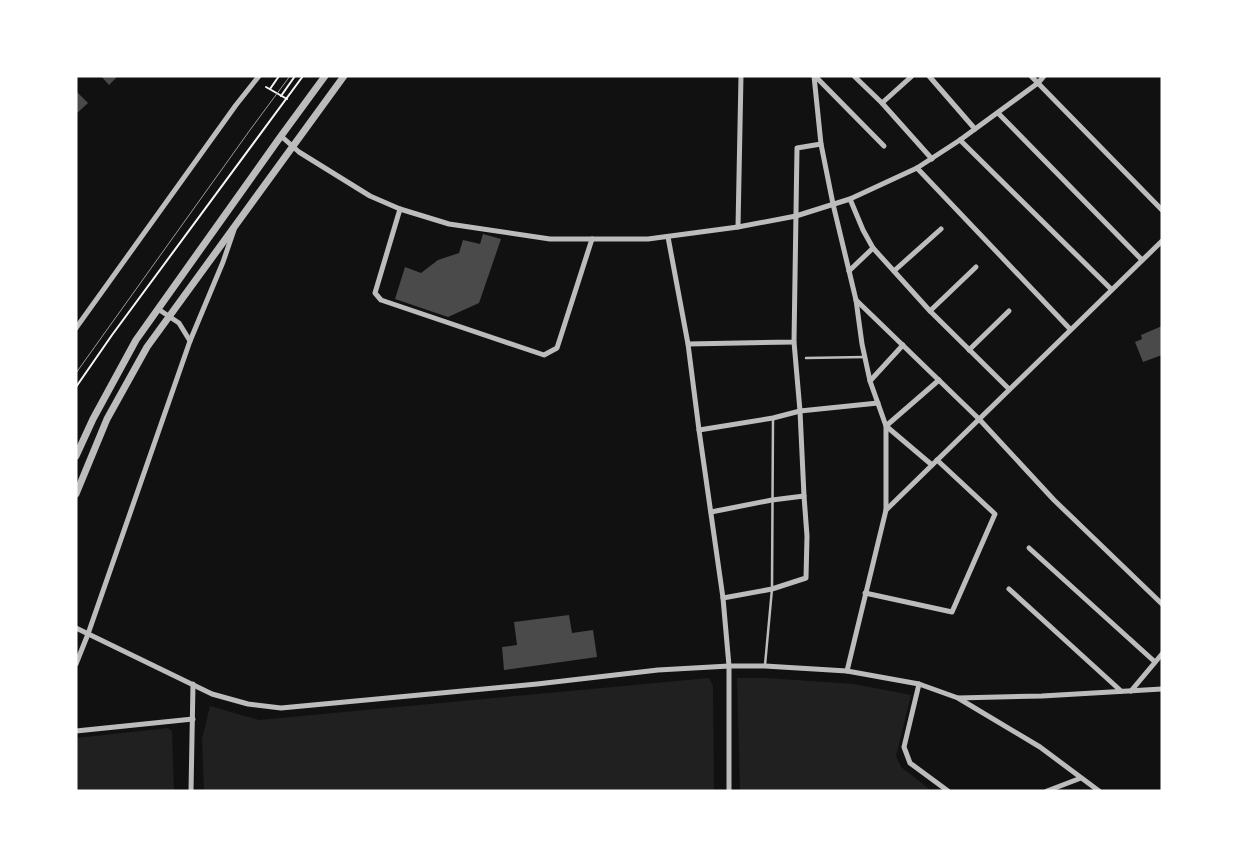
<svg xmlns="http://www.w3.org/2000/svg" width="1238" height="867" font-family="'Source Sans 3',sans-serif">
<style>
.green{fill:#202020}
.building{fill:#4a4a4a}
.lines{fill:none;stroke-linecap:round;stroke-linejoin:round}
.path{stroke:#f5f5f5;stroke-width:2}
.service{stroke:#bcbcbc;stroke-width:2.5}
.minor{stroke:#bcbcbc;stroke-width:5}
.tertiary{stroke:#bcbcbc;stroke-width:7}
.tram{stroke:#9a9a9a;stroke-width:1}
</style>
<rect width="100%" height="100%" fill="#111"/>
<!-- green -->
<g class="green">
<path d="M 709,678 L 713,686 L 714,791 L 204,791 L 202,739 L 210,706 L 259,720 Z"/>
<path d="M 737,678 L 766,678 L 854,684 L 911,695 L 896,756 L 901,767 L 932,791 L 740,791 Z"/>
<path d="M 168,728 L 172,731 L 174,791 L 76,791 L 76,738 Z"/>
</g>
<!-- building -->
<g class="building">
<path d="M 101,76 L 118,76 L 109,85 Z"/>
<path d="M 76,91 L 88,103 L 76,114 Z"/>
<path d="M 483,234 L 501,239 L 479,303 L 448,317 L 395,299 L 405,267 L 421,273 L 438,260 L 459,253 L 463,240 L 480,244 Z"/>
<path d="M 1162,326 L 1162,355 L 1143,362 L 1135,342 L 1142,339 L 1141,335 Z"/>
<path d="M 569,615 L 572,633 L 593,630 L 597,657 L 504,670 L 502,647 L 517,645 L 514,622 Z"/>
</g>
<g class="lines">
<!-- path -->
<g class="path">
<path d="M 266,87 L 287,99"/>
<path d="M 270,89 L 279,76"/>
<path d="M 281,96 L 295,76"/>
<path d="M 76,387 L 112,335 L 303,76"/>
</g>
<!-- service -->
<g class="service">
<path d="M 806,358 L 865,357"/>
<path d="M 765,665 L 772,589 L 773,418"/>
</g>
<!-- minor -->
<g class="minor">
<path d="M 814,76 L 821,144 L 833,204 L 856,300 L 862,344 L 870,381 L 886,426 L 886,510"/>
<path d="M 815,76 L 884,146"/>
<path d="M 854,76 L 882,103 L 932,159"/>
<path d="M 929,76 L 975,129"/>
<path d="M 1031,76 L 1162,210"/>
<path d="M 882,103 L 912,76"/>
<path d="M 998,113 L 1142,260"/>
<path d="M 281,136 L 299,152 L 370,196 L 400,209 L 449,224 L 550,239 L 648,239 L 738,227 L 796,216 L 850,199 L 917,168 L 960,140 L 1038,83 L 1044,76"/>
<path d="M 960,140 L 1111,289"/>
<path d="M 917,168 L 1070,329"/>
<path d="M 850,199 L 863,230 L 873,248 L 930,311 L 1009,389"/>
<path d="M 400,209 L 375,293 L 381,300 L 544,355 L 557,348 L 592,239"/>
<path d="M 738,227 L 741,76"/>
<path d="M 668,237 L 688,344 L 699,430 L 723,598 L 729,666 L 729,791"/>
<path d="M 849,271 L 873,248"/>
<path d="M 894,271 L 941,229"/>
<path d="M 856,300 L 979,419 L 1054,500 L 1162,604"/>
<path d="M 930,311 L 976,267"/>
<path d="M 76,328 L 236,105 L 259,76"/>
<path d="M 190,341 L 223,262 L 234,230"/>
<path d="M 688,344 L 794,342 L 797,148 L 821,144"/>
<path d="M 969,350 L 1009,311"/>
<path d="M 870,381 L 903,345"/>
<path d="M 699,430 L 773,418 L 800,411 L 878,403"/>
<path d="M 932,465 L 886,426 L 939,380"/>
<path d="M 711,512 L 772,500 L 804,496"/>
<path d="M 1029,548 L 1155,662"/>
<path d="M 1009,589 L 1121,691"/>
<path d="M 865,593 L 952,612 L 995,514 L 937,460"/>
<path d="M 723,598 L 772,589 L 806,578 L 807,536 L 804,496 L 800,411 L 794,342"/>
<path d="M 76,628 L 212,694 L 248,704 L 281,708 L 537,684 L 658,670 L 729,666 L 765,666 L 847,671 L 919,684 L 958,698 L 1040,747 L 1099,791"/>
<path d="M 76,664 L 88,634 L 190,341 L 179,323 L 158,309"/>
<path d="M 847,671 L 886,510 L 1162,241"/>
<path d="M 919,684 L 904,747 L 910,763 L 948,791"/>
<path d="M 1131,691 L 1162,654"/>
<path d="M 958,698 L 1042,696 L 1162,689"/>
<path d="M 76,731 L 193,719"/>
<path d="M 191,791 L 193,684"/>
<path d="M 1047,791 L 1081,778"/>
</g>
<!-- tertiary -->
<g class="tertiary">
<path d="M 76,456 L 93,419 L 136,340 L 281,136 L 325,76"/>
<path d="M 76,494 L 107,419 L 147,347 L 344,76"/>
</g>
<!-- tram -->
<path class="tram" d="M 76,373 L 250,130 L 290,76"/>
</g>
<!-- border -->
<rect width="1238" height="867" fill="none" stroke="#ffffff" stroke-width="155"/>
</svg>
